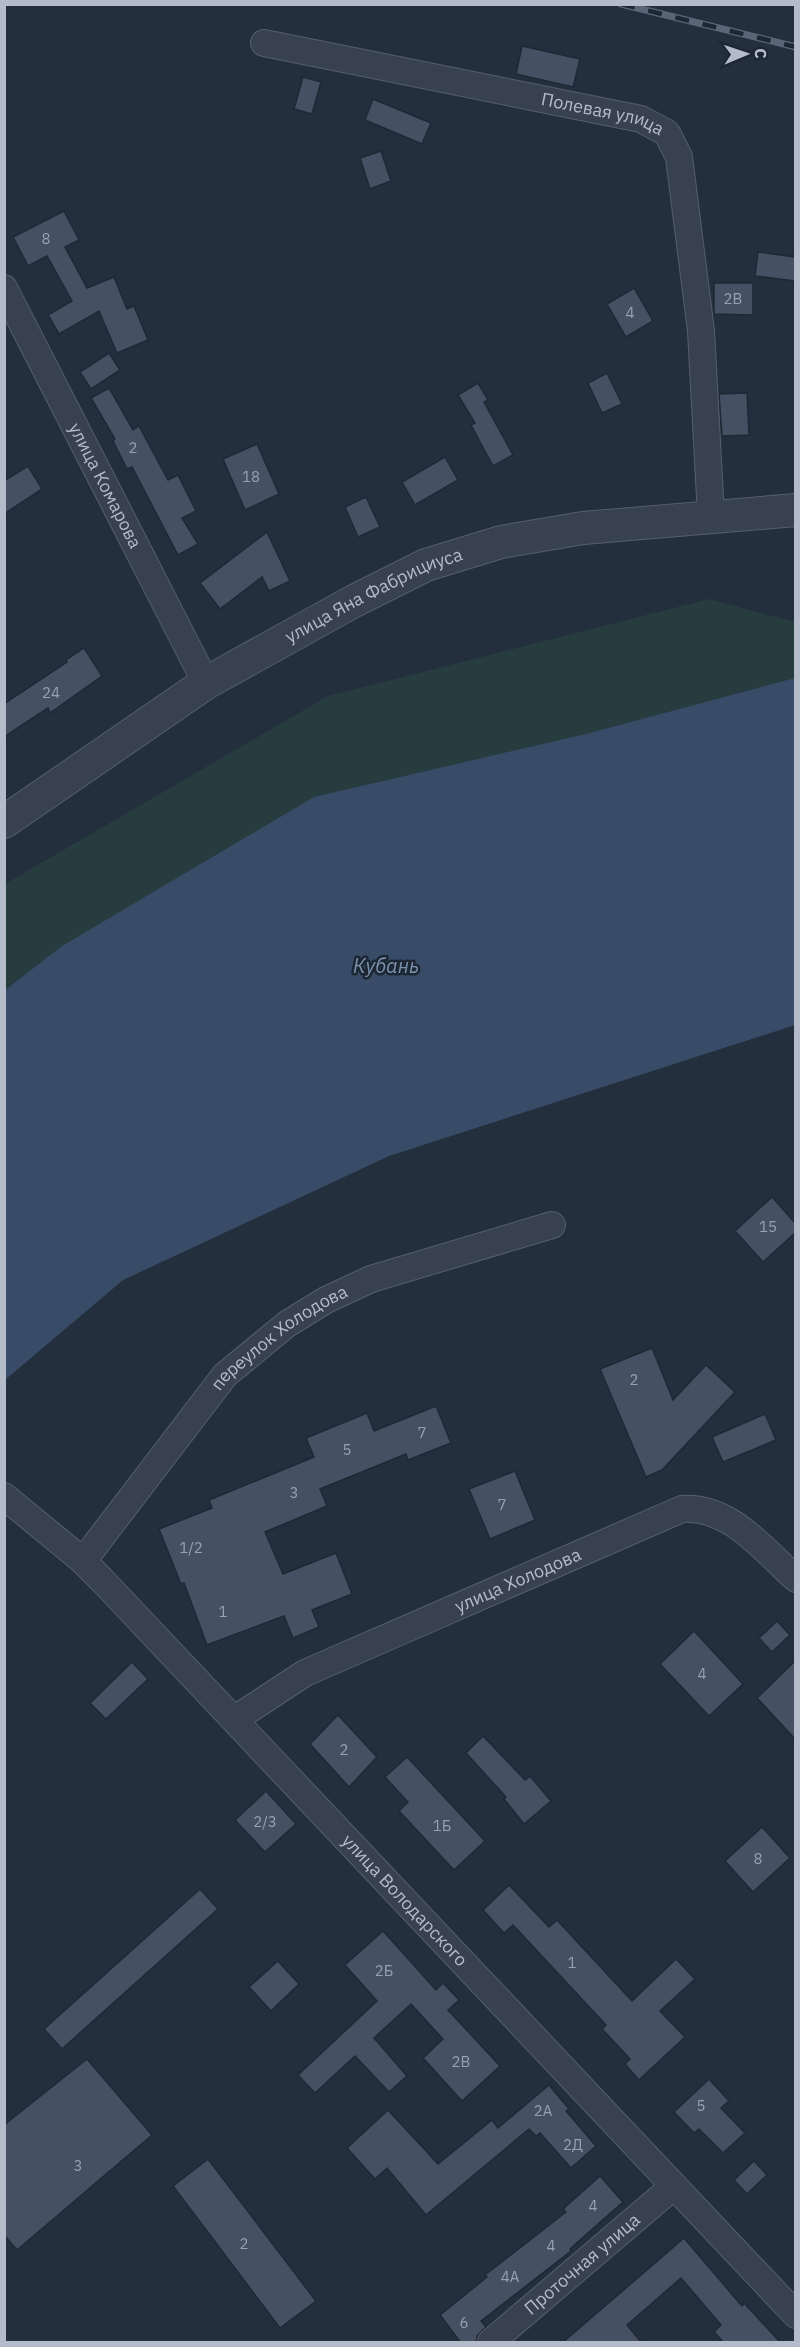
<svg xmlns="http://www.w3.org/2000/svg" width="800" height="2347" font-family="'IBM Plex Sans',sans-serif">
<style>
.green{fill:#263c3f}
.water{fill:#394c67}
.building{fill:#455162;stroke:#1f2835;stroke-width:1.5}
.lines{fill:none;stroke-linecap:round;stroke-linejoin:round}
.minor-casing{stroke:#565f6c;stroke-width:28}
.tertiary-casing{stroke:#565f6c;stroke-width:34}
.minor{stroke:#38414e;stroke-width:26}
.tertiary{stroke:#38414e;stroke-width:32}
.rail-casing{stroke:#5a6575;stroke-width:7}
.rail{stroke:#1d2633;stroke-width:4.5;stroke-dasharray:14;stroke-linecap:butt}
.labels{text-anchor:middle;stroke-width:5;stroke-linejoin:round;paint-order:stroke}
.number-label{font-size:15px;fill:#98a1af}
.street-label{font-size:18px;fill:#b4bcc9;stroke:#1d2633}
.water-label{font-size:20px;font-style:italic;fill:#7c92b1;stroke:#1d2633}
</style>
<rect width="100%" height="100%" fill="#242f3e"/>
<!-- green -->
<path class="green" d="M 709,599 L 795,622 L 795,678 L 586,734 L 62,946 L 5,990 L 5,884 L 328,696 Z"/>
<!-- water -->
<path class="water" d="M 795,678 L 795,1025 L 389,1156 L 123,1280 L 5,1380 L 5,990 L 62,946 L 314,797 L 586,734 Z"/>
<!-- building -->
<g class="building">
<path d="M 522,46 L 580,59 L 573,87 L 516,74 Z"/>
<path d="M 303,77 L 321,82 L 312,114 L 294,109 Z"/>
<path d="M 373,99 L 431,123 L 422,144 L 365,120 Z"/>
<path d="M 381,151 L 391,181 L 370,189 L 360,158 Z"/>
<path d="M 64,211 L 79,240 L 65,247 L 87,288 L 114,277 L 127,309 L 134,306 L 148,340 L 117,353 L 99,311 L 59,334 L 48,315 L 72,301 L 47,256 L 28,266 L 13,237 Z"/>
<path d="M 758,252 L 795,257 L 795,281 L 755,276 Z"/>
<path d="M 714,283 L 753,283 L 753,315 L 714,314 Z"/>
<path d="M 634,288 L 653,321 L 626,337 L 607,304 Z"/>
<path d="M 109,353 L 120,370 L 91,389 L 80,372 Z"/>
<path d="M 607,373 L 622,404 L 602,413 L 588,383 Z"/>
<path d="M 478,383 L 488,400 L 484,402 L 513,455 L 493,466 L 471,425 L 475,423 L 458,395 Z"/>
<path d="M 109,388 L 133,430 L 139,426 L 168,480 L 178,475 L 196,511 L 182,518 L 198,544 L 178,555 L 132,467 L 127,469 L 113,441 L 115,439 L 91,398 Z"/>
<path d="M 747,393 L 749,435 L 722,436 L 719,394 Z"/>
<path d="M 257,444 L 279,494 L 245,510 L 223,459 Z"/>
<path d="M 445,457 L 458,480 L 415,505 L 402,482 Z"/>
<path d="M 28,466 L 42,489 L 4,514 L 4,481 Z"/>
<path d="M 366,497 L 380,527 L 358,537 L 345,507 Z"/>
<path d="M 267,532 L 290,581 L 269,591 L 262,577 L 220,609 L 200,583 Z"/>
<path d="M 84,648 L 102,676 L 50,713 L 48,708 L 4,737 L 4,704 L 67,662 L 66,660 Z"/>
<path d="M 772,1197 L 795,1223 L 795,1233 L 763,1262 L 735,1231 Z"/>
<path d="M 652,1348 L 673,1400 L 706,1365 L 735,1392 L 662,1470 L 646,1477 L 600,1369 Z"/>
<path d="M 436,1406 L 451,1443 L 408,1460 L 406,1454 L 320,1489 L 327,1506 L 265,1532 L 283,1574 L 336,1553 L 352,1594 L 312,1610 L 319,1627 L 293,1638 L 284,1616 L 207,1645 L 184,1583 L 181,1584 L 159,1529 L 212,1508 L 209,1500 L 314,1457 L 306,1438 L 367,1413 L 374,1431 Z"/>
<path d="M 765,1414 L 776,1440 L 723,1462 L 712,1437 Z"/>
<path d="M 515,1471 L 535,1520 L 490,1539 L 469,1489 Z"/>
<path d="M 777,1621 L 790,1635 L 772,1652 L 759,1638 Z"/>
<path d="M 694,1631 L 743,1684 L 709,1716 L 660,1664 Z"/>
<path d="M 795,1661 L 795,1739 L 757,1698 Z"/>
<path d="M 132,1662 L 148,1679 L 106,1719 L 90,1703 Z"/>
<path d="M 338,1715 L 377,1757 L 349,1787 L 310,1744 Z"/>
<path d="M 483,1736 L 525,1780 L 530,1776 L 551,1801 L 524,1824 L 504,1799 L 506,1797 L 466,1753 Z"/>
<path d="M 407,1757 L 485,1841 L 454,1870 L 399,1811 L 408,1802 L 385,1777 Z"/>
<path d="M 266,1791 L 296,1824 L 265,1852 L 235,1820 Z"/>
<path d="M 762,1827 L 790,1858 L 753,1892 L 725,1861 Z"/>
<path d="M 509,1885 L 549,1927 L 557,1920 L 632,2001 L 676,1959 L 695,1979 L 660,2011 L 685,2037 L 639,2080 L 625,2064 L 630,2059 L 602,2029 L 606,2025 L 513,1925 L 504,1933 L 483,1910 Z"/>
<path d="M 200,1889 L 218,1909 L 62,2049 L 44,2029 Z"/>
<path d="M 383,1931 L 436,1990 L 443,1983 L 459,2000 L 448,2010 L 500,2066 L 462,2101 L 423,2058 L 443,2039 L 411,2004 L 374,2038 L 407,2076 L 389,2092 L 355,2056 L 315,2093 L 298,2075 L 377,2001 L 345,1965 Z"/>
<path d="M 278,1961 L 299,1984 L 271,2011 L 249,1987 Z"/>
<path d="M 87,2059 L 152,2135 L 17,2250 L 4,2235 L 4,2125 Z"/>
<path d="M 709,2079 L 729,2101 L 721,2108 L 745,2133 L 723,2153 L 699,2129 L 694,2133 L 674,2112 Z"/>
<path d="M 549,2085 L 569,2109 L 566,2111 L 596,2146 L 571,2168 L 540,2133 L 536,2136 L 529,2129 L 426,2215 L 387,2168 L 375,2179 L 347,2148 L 388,2110 L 438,2164 L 492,2120 L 498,2128 Z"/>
<path d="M 208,2159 L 316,2301 L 280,2328 L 173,2186 Z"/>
<path d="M 754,2161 L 767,2175 L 747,2194 L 734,2180 Z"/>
<path d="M 600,2176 L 623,2202 L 570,2249 L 571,2251 L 481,2321 L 486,2327 L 477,2336 L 477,2340 L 474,2343 L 461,2343 L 440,2315 L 487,2277 L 485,2275 L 566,2212 L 563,2209 Z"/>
<path d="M 684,2238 L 742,2306 L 744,2303 L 781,2343 L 724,2343 L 714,2332 L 721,2325 L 681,2278 L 627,2325 L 642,2343 L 562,2343 Z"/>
</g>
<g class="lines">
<defs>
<g id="minor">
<path id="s1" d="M 264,43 L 641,119 L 667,133 L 679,157 L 701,331 L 711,516"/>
<path id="s2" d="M 4,288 L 206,683"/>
<path id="s3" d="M 4,1496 L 83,1561 L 101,1579 L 796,2315"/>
<path id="s4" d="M 83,1561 L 225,1375 L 287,1324 L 326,1300 L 371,1279 L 552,1225"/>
<path id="s5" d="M 235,1719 L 305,1673 L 682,1509 C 730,1506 763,1549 796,1579"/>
<path id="s6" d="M 491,2342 L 674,2186"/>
</g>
<g id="tertiary">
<path id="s7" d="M 4,822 L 206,683 L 354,601 L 426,565 L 501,542 L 583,528 L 796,510"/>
</g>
</defs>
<!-- minor casing -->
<use href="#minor" class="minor-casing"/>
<!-- tertiary casing -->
<use href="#tertiary" class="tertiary-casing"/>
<!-- minor -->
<use href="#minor" class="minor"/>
<!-- tertiary -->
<use href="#tertiary" class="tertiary"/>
<defs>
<path id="rail" d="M 621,4 L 796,47"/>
</defs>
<!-- rail casing -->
<use href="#rail" class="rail-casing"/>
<!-- rail -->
<use href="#rail" class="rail"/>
</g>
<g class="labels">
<!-- number labels -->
<g class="number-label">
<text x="46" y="244">8</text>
<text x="733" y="304">2В</text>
<text x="630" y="318">4</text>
<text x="133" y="453">2</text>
<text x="251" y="482">18</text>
<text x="51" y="698">24</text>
<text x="768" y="1232">15</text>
<text x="634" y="1385">2</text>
<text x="422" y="1438">7</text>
<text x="347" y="1455">5</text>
<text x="294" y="1498">3</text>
<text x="502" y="1510">7</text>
<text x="191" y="1553">1/2</text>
<text x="223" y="1617">1</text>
<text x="702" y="1679">4</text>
<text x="344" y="1755">2</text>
<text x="265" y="1827">2/3</text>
<text x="442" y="1831">1Б</text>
<text x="758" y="1864">8</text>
<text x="572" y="1968">1</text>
<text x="384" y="1976">2Б</text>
<text x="461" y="2067">2В</text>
<text x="701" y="2111">5</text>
<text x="543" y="2116">2А</text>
<text x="573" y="2150">2Д</text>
<text x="78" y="2171">3</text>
<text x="593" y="2211">4</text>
<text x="244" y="2249">2</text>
<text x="551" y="2251">4</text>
<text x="510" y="2282">4А</text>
<text x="464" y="2328">6</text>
</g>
<!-- street labels -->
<g class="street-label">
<text dy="6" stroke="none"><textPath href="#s1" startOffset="346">Полевая улица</textPath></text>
<text dy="6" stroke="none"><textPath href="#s2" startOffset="222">улица Комарова</textPath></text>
<text dy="6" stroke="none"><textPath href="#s7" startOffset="435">улица Яна Фабрициуса</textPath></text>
<text dy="6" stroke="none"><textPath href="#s4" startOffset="300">переулок Холодова</textPath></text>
<text dy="6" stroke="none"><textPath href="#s5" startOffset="316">улица Холодова</textPath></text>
<text dy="6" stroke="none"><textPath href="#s3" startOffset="570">улица Володарского</textPath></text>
<text dy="6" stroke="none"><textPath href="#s6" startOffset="120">Проточная улица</textPath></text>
</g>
<!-- water labels -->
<g class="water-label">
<text x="386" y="973">Кубань</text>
</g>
</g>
<!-- border -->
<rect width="800" height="2347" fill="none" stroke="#b4bcc9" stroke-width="12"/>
<!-- north arrow -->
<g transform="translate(746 54) rotate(88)" stroke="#1d2633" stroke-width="4.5" paint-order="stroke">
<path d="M0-4.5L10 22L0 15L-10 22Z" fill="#b4bcc9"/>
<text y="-9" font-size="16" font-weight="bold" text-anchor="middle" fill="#b4bcc9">С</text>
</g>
</svg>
